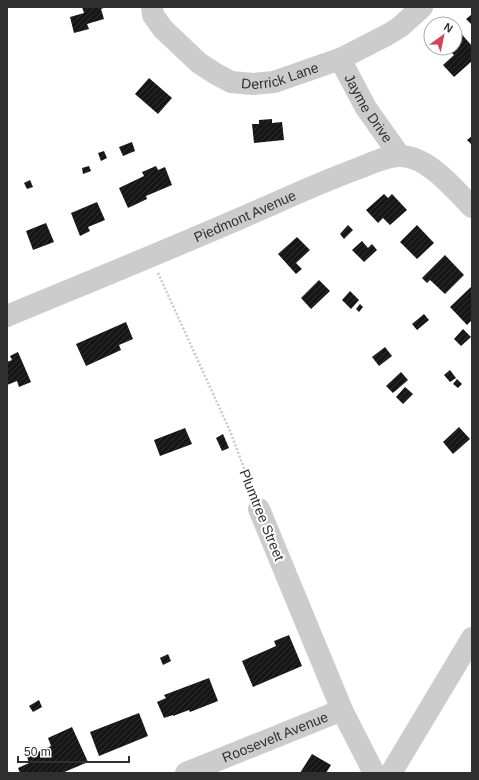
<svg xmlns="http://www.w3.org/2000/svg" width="479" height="780" font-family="Helvetica,sans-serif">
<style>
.building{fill:url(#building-hatch)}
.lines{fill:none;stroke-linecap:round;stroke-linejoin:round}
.path{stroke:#c9c9c9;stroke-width:2.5;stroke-dasharray:2 2;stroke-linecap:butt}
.minor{stroke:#ccc;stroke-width:22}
.labels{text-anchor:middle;stroke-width:4;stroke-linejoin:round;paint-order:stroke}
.street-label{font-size:14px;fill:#2f2f2f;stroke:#fff}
</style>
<defs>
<pattern id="building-hatch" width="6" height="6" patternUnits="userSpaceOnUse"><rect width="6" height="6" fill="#161616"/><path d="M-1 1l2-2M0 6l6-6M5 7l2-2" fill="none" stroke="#303030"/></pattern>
</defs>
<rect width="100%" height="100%" fill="#fff"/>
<!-- building -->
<g class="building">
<path d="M 82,7 L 106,7 L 101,9 L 104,19 L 87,24 L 89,29 L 74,33 L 70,17 L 84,13 Z"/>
<path d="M 472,14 L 472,25 L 466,19 Z"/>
<path d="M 459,31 L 472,46 L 472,61 L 454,77 L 443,65 L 454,55 L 447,48 L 455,48 L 455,34 Z"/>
<path d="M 149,78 L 172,98 L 158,114 L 135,94 Z"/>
<path d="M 272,119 L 272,123 L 282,122 L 284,140 L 254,143 L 252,124 L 259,124 L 259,120 Z"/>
<path d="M 472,136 L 472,145 L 467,140 Z"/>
<path d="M 132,142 L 135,151 L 123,156 L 119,147 Z"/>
<path d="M 104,151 L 107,158 L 101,161 L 98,153 Z"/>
<path d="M 89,166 L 91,171 L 83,174 L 82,168 Z"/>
<path d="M 156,166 L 158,170 L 165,167 L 172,185 L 146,196 L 147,199 L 128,208 L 119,188 L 144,176 L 142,172 Z"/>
<path d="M 30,180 L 33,187 L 27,189 L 24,183 Z"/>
<path d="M 384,194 L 388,198 L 392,194 L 407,210 L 390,225 L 383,218 L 378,223 L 366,210 Z"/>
<path d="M 97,202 L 105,220 L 88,227 L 90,231 L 80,236 L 71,213 Z"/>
<path d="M 46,223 L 54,242 L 33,250 L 26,231 Z"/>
<path d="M 348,225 L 353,230 L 344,239 L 340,234 Z"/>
<path d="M 417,225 L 434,243 L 417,259 L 400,242 Z"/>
<path d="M 297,237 L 310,250 L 296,263 L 302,269 L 296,274 L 278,254 Z"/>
<path d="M 362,241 L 368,248 L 372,244 L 377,250 L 364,262 L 352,250 Z"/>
<path d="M 445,255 L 464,275 L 445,294 L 430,280 L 427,283 L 422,278 Z"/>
<path d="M 319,280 L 330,291 L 311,309 L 301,298 Z"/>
<path d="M 472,286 L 472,320 L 467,325 L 450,307 Z"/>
<path d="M 350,291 L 359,300 L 351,309 L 342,300 Z"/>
<path d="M 360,304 L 363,307 L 359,312 L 356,309 Z"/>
<path d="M 424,314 L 429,320 L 417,330 L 412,324 Z"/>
<path d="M 126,322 L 133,339 L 119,345 L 121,350 L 86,366 L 76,344 Z"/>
<path d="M 463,329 L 471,337 L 461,346 L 454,339 Z"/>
<path d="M 385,347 L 392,356 L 379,366 L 372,357 Z"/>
<path d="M 18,352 L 31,382 L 19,387 L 17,381 L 7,385 L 7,362 L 12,360 L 10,356 Z"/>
<path d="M 450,370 L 456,378 L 450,382 L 444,375 Z"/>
<path d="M 401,372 L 408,380 L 393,393 L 386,386 Z"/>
<path d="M 457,379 L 462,384 L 458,388 L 453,384 Z"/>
<path d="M 405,387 L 413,394 L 403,404 L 396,397 Z"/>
<path d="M 459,427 L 470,439 L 453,454 L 443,442 Z"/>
<path d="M 185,428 L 192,444 L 160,456 L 154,440 Z"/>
<path d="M 223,434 L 229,448 L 222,451 L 216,438 Z"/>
<path d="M 289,635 L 302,666 L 253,687 L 242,661 L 276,646 L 274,641 Z"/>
<path d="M 168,654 L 171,661 L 163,665 L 160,658 Z"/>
<path d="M 209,678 L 218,701 L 190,712 L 189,710 L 173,716 L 173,715 L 164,718 L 157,702 L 166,698 L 164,695 Z"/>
<path d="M 39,700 L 42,707 L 33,712 L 29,706 Z"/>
<path d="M 139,713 L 148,736 L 99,756 L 90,732 Z"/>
<path d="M 72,727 L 88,762 L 62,773 L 20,773 L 18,768 L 29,763 L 27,757 L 51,746 L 48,738 Z"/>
<path d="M 312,754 L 331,765 L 326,773 L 300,773 Z"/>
</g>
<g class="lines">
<!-- path -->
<g class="path">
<path d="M 158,273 L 230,431 L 253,492"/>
<path d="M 7,770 L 8,773"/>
</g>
<!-- minor -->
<g class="minor">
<path id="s1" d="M 152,7 L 153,15 L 163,29 L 199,63 L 216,74 L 231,82 L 253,84 L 274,82 L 340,59 L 387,35 L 400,27 L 422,7"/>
<path id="s2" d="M 340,59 L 366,108 L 400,156"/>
<path id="s3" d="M 7,316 C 96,279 185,243 273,204 C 302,191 332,178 362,167 C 374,162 387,156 400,156 C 428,156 453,188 472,207"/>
<path d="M 259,509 L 342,710 L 374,773"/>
<path id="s4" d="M 186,773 L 342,710"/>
<path d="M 391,773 L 472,638"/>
</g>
</g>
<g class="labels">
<!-- street labels -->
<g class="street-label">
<text dy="5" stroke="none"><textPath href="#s1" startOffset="162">Derrick Lane</textPath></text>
<text dy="5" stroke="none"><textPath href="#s2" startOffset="57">Jayme Drive</textPath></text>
<text dy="5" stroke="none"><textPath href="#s3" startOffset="258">Piedmont Avenue</textPath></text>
<text transform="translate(262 515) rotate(68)" y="5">Plumtree Street</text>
<text dy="5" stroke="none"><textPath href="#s4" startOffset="96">Roosevelt Avenue</textPath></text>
</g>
</g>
<!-- border -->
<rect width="479" height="780" fill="none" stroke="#2f2f2f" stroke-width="16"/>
<!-- north arrow -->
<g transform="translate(443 36) rotate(33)"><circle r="19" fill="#ffffff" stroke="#acacac"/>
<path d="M0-3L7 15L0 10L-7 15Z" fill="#d14658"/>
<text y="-6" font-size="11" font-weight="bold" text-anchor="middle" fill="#2f2f2f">N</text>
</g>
<!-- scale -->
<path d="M18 756v6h111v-6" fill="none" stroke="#2f2f2f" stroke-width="2"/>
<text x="24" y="756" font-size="12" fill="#2f2f2f" stroke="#ffffff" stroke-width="3" paint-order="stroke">50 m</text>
</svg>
